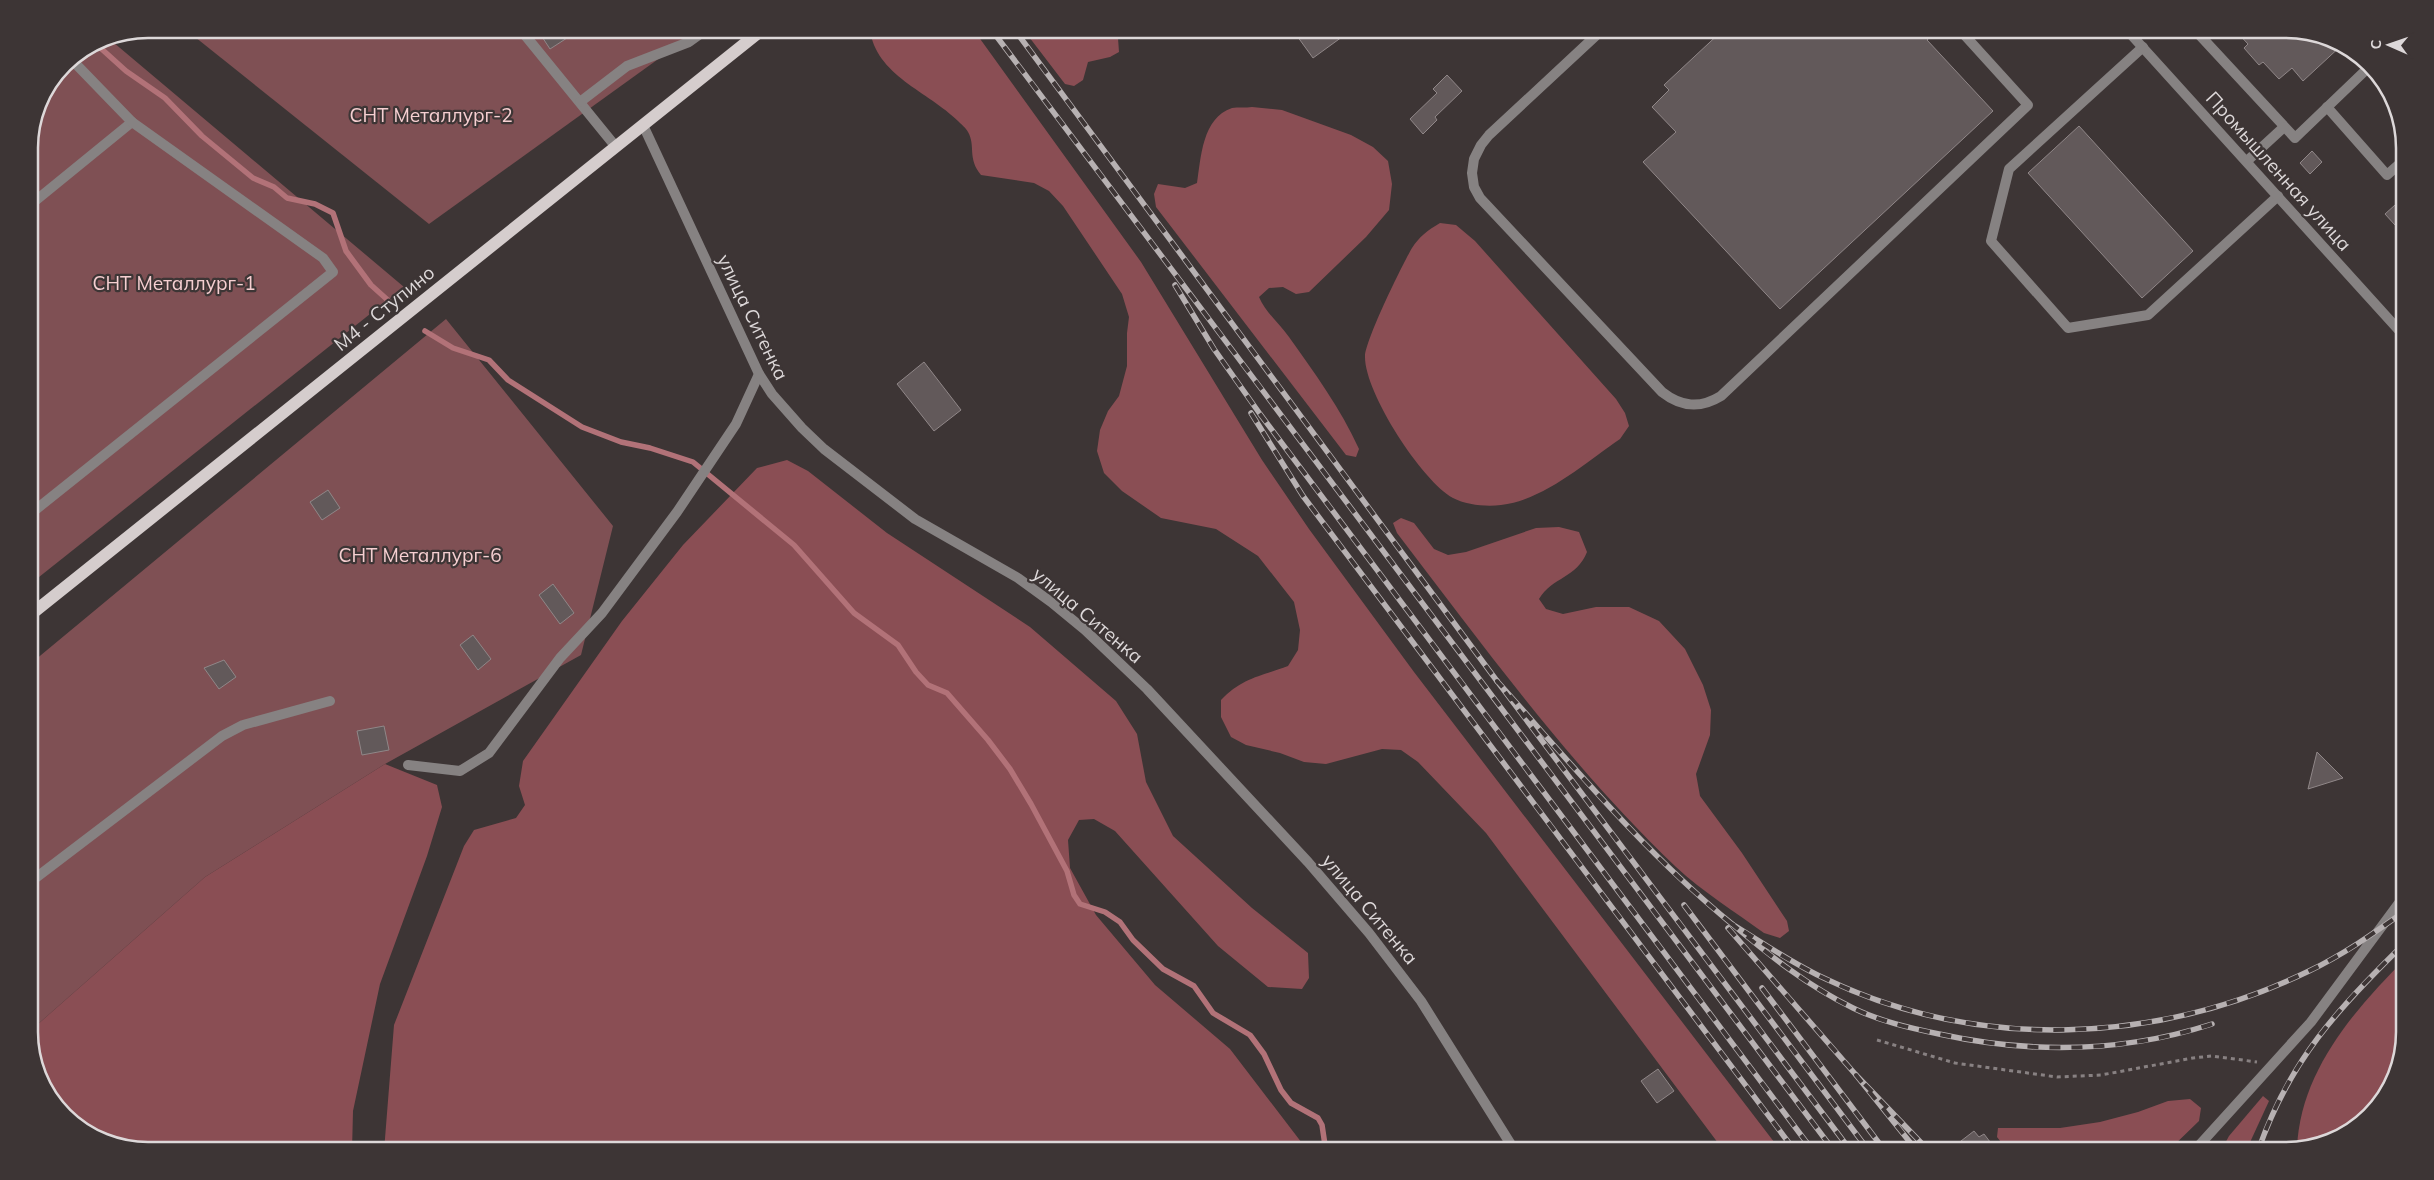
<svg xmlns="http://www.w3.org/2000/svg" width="2434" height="1180" font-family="Mulish,sans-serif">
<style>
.green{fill:#7f5054}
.forest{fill:#8a4e54}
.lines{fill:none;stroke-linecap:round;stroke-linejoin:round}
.stream{stroke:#b27278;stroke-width:5.5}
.building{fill:#62595a;stroke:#908788}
.path{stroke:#888182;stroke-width:3;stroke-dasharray:4 4;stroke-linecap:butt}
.lane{stroke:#868282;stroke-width:10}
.street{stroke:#868282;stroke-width:10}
.primary{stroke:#d5cdcd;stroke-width:12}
.rail-casing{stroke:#b7b1b2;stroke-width:5.5}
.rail{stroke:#3d3535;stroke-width:4;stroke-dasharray:11;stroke-linecap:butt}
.labels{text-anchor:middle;stroke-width:4.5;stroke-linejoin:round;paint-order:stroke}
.park-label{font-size:19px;fill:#f6cfd1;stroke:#3d3535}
.street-label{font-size:19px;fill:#ddd8d9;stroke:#3d3535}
.rim{fill:none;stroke:#ddd8d9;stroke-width:2.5}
</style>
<rect width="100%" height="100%" fill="#3d3535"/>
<!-- green -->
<g class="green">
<path d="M 185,29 L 700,29 L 429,224 Z"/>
<path d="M 107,37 L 404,287 L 29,585 L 29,140 L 38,102 L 64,63 Z"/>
<path d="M 446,319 L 613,526 L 581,655 L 385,764 L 205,877 L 29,1032 L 29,665 Z"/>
</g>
<!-- forest -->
<g class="forest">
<path d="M 870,29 L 973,29 L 1141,262 L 1262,460 L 1309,529 L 1414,672 L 1781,1151 L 1724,1151 L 1486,833 L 1418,762 L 1401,750 L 1382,749 L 1326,764 L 1304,762 L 1280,753 L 1246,745 L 1231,737 L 1221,717 L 1221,700 C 1242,678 1261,676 1288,666 L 1298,650 L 1300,630 L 1294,602 L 1258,556 L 1216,529 L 1161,518 L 1122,491 L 1104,473 L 1097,451 L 1100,430 L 1108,411 L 1119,396 L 1127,366 L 1127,333 L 1129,317 L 1122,294 L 1063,206 L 1049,191 L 1034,183 L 981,175 C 967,158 976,146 968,132 C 966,128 961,124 958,121 C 929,92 875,75 870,29 Z"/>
<path d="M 1023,29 L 1110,29 L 1118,38 L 1119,52 L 1110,57 L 1088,62 L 1083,80 L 1074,86 L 1065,84 Z"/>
<path d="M 1252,107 L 1282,110 L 1351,135 L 1373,147 L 1388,161 L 1392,184 L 1389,210 L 1366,237 L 1309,292 L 1296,294 L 1283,287 L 1269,288 L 1259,297 C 1266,313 1279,323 1289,337 C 1314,372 1341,409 1359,449 L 1356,457 L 1346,455 L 1156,207 L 1154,194 L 1158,184 L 1185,188 L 1197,183 C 1201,158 1202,118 1232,108 C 1238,107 1246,108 1252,107 Z"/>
<path d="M 1440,223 L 1456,225 L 1475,241 L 1616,399 L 1625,413 L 1629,426 L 1620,439 C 1585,463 1544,500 1501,505 C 1487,507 1466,505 1453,498 C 1422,481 1364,392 1365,356 C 1366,339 1402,265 1412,248 C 1419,237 1428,230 1440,223 Z"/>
<path d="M 787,460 L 808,471 L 887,533 L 1030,627 L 1116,701 L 1137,734 L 1146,782 L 1173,836 L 1252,908 L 1308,953 L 1309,978 L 1302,989 L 1268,987 L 1218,946 L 1115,831 L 1094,819 L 1079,820 L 1068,840 L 1070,868 L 1096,915 L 1155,985 L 1230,1049 L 1308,1151 L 384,1151 L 394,1025 L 464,846 L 474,830 L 516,818 L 525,805 L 519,786 L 523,761 L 622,621 L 683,545 L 757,468 Z"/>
<path d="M 1401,518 L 1414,523 L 1434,549 L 1448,555 L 1466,552 L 1536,528 L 1559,527 L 1579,532 L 1587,552 C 1577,578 1552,577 1539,599 L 1546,609 L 1563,614 L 1596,607 L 1629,607 L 1659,621 L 1685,649 L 1703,685 L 1711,710 L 1710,735 L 1696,774 L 1700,796 L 1742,853 L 1787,921 L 1789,931 L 1780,938 L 1764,933 C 1735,912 1703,892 1676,867 C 1571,767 1485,648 1397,533 L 1393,523 Z"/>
<path d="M 385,764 L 437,785 L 442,807 L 427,856 L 380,984 L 353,1111 L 352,1151 L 148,1151 L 96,1139 L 49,1098 L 29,1040 L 29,1032 L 205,877 Z"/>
<path d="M 2405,959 L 2405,1032 L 2393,1084 L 2352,1131 L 2297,1148 C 2300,1072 2354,1010 2405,959 Z"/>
<path d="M 2263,1096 L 2269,1101 L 2246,1151 L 2221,1151 L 2229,1136 Z"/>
<path d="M 2190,1099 L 2201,1108 L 2199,1121 L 2168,1151 L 2008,1151 L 1997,1137 L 1998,1128 L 2060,1128 L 2100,1122 L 2138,1112 L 2168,1101 Z"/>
</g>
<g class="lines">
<!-- stream -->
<g class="stream">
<path d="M 95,43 L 126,71 L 165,98 L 202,136 L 253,178 L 274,187 L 287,198 L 315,204 L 333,213 L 346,251 L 371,285 L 391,303"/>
<path d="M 425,331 L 453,348 L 489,360 L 508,380 L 582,427 L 621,442 L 650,448 L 693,462 L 794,545 L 854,613 L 898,645 L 916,672 L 928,685 L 947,693 L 988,740 L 1010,769 L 1031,804 L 1067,871 L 1074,895 L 1080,904 L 1105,912 L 1120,922 L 1133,940 L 1163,969 L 1194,986 L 1213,1013 L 1250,1035 L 1264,1054 L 1281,1090 L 1291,1103 L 1318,1118 L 1322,1125 L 1325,1145 L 1329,1151"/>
</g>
</g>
<!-- building -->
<g class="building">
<path d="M 537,29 L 561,29 L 567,38 L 550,49 Z"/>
<path d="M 1292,29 L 1353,29 L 1313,58 Z"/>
<path d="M 1724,29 L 1770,29 L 1776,35 L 1783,29 L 1939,29 L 1927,40 L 1993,111 L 1780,309 L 1643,162 L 1676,132 L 1652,107 L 1669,90 L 1664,85 Z"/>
<path d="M 2234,29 L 2286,29 L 2338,41 L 2343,44 L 2303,81 L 2292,68 L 2279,79 L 2263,62 L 2259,65 L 2244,48 L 2248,44 Z"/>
<path d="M 1447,75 L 1462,91 L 1435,117 L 1437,120 L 1423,134 L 1410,119 L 1437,93 L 1433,89 Z"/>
<path d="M 2079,126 L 2193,251 L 2142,298 L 2028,173 Z"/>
<path d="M 2312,151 L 2322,162 L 2310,174 L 2300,163 Z"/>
<path d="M 2405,196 L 2405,236 L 2385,214 Z"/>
<path d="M 924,362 L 961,410 L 934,431 L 897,384 Z"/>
<path d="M 328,490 L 340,508 L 322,520 L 310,502 Z"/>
<path d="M 553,584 L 574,613 L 560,624 L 539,595 Z"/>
<path d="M 473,635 L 491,659 L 478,670 L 460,645 Z"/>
<path d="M 224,660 L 236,677 L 219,689 L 204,668 Z"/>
<path d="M 384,726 L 389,750 L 362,755 L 357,731 Z"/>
<path d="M 2317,752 L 2343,778 L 2308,789 Z"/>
<path d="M 1658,1069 L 1674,1091 L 1657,1103 L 1641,1081 Z"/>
<path d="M 1974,1131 L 1979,1137 L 1984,1134 L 1997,1151 L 1948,1151 Z"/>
</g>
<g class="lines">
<!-- path -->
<path class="path" d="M 1877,1040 L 1955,1063 L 2057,1077 L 2101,1075 L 2193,1058 L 2212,1056 L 2257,1062"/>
<!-- lane -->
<g class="lane">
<path d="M 520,29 L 616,147"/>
<path d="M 1603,29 L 1489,135 L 1481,145 L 1474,159 L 1472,173 L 1474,187 L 1480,198 L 1662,392 C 1681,407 1700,409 1721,396 L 2028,105 L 1959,29"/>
<path d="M 2194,29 L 2295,138 L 2369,67"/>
<path d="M 2143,47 L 2009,169 L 1991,241 L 2068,328 L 2148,315 L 2278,196"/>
<path d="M 580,102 L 627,66 L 689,42 L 707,29"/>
<path d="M 2327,107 L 2387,175 L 2405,159"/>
<path d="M 2247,161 L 2284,127"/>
<path d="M 29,206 L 132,122"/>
<path d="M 29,515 L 333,272 L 323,258 L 132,122 L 71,59"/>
<path d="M 408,765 L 460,771 L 489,753 L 560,658 L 602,613 L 677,512 L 736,424 L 759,374"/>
<path d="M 29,883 L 222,736 L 243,725 L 330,701"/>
<path d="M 2194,1151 L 2311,1022 L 2405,895"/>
</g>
<!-- street -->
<g class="street">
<path d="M 2126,29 L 2405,337"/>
<path d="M 643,125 L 759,374 L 772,394 L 802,428 L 824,449 L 915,519 L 1018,578 L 1051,602 L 1085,630 L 1147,689 L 1308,862 L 1369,933 L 1421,1001 L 1515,1151"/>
</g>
<!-- primary -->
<path class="primary" d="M 29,616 L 763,29"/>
<defs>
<g id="rail">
<path d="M 991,29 L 1834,1151"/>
<path d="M 1014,29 L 1497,681"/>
<path d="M 1175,285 L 1214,349 L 1260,414 L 1813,1151"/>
<path d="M 1251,413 L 1303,496 L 1795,1151"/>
<path d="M 1684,905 L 1869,1151"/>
<path d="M 1732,924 C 1644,852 1572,765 1497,681 L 1851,1151"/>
<path d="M 1728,928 L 1856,1075"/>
<path d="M 1762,988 L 1885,1151"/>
<path d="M 2212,1024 C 2122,1053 2031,1054 1939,1034 C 1910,1028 1879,1021 1853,1008 C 1808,986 1770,956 1732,924 C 1763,943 1793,964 1826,979 C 1979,1052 2158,1044 2309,971 C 2343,955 2374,933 2405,911"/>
<path d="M 1917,1151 L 1856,1075 L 1929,1151"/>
<path d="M 2258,1151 C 2289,1061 2338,1008 2405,943"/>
</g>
</defs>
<!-- rail casing -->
<use href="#rail" class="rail-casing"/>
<!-- rail -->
<use href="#rail" class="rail"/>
</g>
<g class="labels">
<!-- park labels -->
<g class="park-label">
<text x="431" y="122">СНТ Металлург-2</text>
<text x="174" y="290">СНТ Металлург-1</text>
<text x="420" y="562">СНТ Металлург-6</text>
</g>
<!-- street labels -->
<g class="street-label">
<text transform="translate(2279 171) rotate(48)" y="7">Промышленная улица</text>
<text transform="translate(384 308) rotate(-39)" y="7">М4 - Ступино</text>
<text transform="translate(753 317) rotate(64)" y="7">улица Ситенка</text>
<text transform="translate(1088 615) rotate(40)" y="7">улица Ситенка</text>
<text transform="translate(1370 909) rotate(50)" y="7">улица Ситенка</text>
</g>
</g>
<!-- crop -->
<path d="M0 0H2434V1180H0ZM148 38H2286A110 110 0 0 1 2396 148V1032A110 110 0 0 1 2286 1142H148A110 110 0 0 1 38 1032V148A110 110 0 0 1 148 38Z" fill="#3d3535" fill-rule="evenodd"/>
<path class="rim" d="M148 38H2286A110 110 0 0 1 2396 148V1032A110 110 0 0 1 2286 1142H148A110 110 0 0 1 38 1032V148A110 110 0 0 1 148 38Z"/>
<!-- north arrow -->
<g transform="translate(2389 45) rotate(272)" stroke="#3d3535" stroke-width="4" paint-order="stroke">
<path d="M0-4L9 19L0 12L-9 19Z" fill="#ddd8d9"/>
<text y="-8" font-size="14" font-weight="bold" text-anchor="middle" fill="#ddd8d9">С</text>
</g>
</svg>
